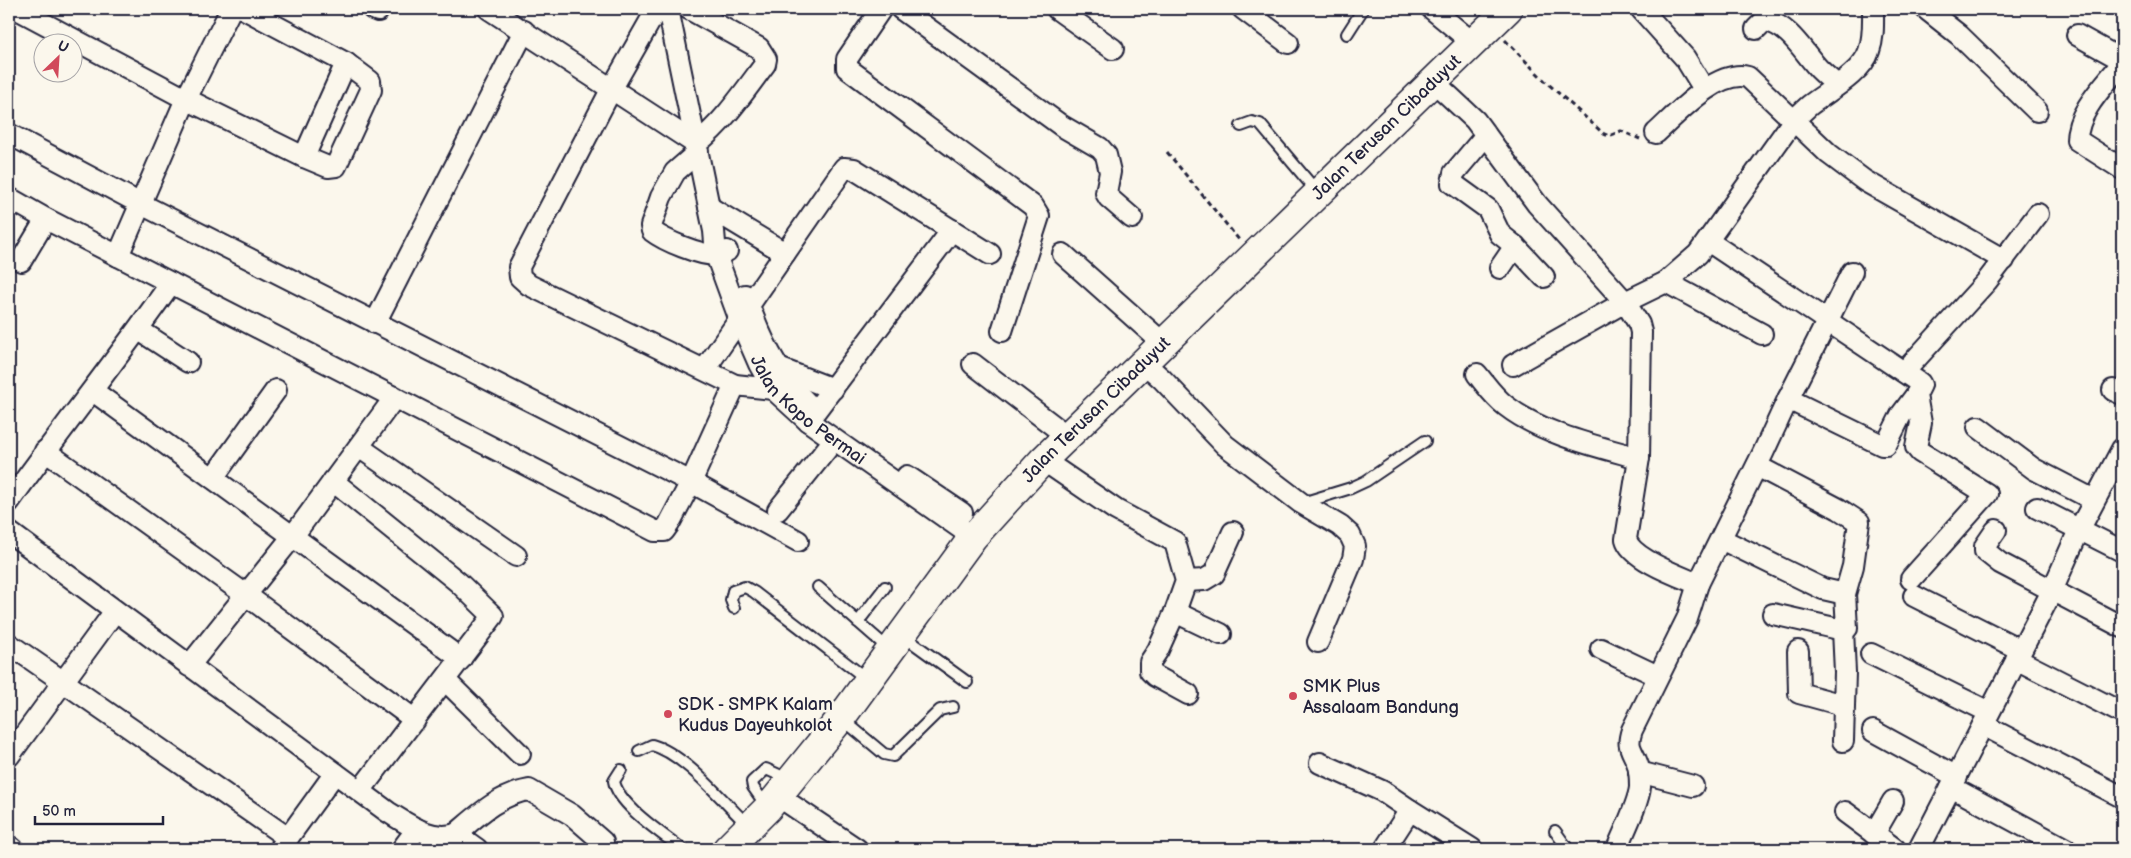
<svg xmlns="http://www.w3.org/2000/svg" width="2131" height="858" font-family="'Balsamiq Sans',sans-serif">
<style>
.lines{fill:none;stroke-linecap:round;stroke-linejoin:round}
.lane-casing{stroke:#22223b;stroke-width:14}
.street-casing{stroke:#22223b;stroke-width:24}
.secondary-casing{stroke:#22223b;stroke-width:31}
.path{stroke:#22223b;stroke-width:3;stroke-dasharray:5 4;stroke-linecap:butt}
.lane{stroke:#fbf7ec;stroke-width:10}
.street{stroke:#fbf7ec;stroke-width:20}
.secondary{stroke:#fbf7ec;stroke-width:28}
.poi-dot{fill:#d1495b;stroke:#fbf7ec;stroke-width:2}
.labels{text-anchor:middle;stroke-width:5;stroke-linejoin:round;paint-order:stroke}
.street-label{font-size:18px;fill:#22223b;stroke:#fbf7ec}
.poi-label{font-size:18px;fill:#22223b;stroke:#fbf7ec;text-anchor:start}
</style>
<rect width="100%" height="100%" fill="#fbf7ec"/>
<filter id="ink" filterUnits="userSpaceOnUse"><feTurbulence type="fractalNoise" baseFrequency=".02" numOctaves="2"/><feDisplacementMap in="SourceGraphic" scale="10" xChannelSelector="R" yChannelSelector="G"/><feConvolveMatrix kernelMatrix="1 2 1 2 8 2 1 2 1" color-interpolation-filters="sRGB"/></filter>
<g filter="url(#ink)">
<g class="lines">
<defs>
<g id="lane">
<path d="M 1347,34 L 1363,9"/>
<path d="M 1241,126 L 1252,122 L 1260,124 L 1318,193"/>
<path d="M 1302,503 L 1351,488 L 1366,481 L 1425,441"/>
<path d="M 818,587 L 889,649"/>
<path d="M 734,608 L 731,600 L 733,591 L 745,587 L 754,592 L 868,680"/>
<path d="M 858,622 L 885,587"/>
<path d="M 902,635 L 967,682"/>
<path d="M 841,718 L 884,754 L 893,756 L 940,710 L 953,707"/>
<path d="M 639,751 L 652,745 C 685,754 723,802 749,826"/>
<path d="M 621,770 L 614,781 C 618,805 663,834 682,849"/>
<path d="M 767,807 L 753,787 L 752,782 L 766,769 L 777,774 L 787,783"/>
<path d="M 1555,831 L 1568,849"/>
</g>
<g id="street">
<path d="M 17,9 L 186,99 L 304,157 L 328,167 L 336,166 L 371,90 L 370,81 L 346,63 L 244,9"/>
<path d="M 373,9 L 378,11"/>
<path d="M 489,9 L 696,144 C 724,122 744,92 765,64 L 766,59 L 759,48 L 689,9"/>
<path d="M 657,9 L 612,88 L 519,267 L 520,277 L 529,285 L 735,385 L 773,389"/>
<path id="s1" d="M 668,9 L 714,231 L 716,255 L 739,318 L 759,364 L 773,389 L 808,421 L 973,537"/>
<path d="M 881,9 L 847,59 L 847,68 L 1033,206 L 1039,216 L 1002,331"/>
<path d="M 901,9 L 1062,126 L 1100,148 L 1106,155 L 1110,172 L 1106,193 L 1109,198 L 1132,218"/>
<path d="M 1057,9 L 1113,49"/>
<path d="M 1243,9 L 1288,43"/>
<path d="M 1432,9 L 1473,43"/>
<path d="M 1641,9 L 1685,58 L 1704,89"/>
<path d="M 1926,9 L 1959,35 L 2037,111"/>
<path d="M 1756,29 L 1764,21 C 1788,23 1804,53 1819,69 C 1825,75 1831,80 1837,85"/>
<path d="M 2077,35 L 2122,60"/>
<path d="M 2122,63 C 2105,85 2077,111 2077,140 L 2122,169"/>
<path d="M 1433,81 L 1475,120 L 1537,204 L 1625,302 L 1513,365"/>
<path d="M 1656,133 C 1677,114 1717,69 1748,77 L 1829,154 L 1865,181 L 2004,260"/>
<path d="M 9,134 L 139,203 L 691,482 L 798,541"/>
<path d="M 1486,135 L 1454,173 L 1452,183 L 1488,209 L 1500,234 L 1515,246 L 1544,277"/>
<path d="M 698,152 L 675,172 L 661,197 L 651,226 L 652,231 C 665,241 699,255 716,255 C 719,255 724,252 727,251"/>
<path d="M 304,157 L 346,63"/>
<path d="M 9,198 L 46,219 L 655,531 L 664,531 L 669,524 L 691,482 L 735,385"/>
<path d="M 709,207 L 785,253"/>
<path d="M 1708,241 L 1920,383 L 1921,385 L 1916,395 L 1921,423 L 1916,447 L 1920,452 L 1987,494 L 1911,579"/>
<path d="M 1063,254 L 1164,344"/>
<path d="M 118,256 L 186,99 L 231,9"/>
<path d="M 21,261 L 46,219"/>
<path d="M 1500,268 L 1515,246"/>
<path d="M 1666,282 L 1762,334"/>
<path d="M 745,295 C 759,334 777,375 807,403"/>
<path d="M 375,323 L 524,31"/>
<path d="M 139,330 L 188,362"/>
<path d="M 1143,362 L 1162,379 L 1225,445 L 1301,503 L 1340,526 L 1350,535 L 1355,546 L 1353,559 L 1318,642"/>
<path d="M 973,364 L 1067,436"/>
<path d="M 776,367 L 833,389"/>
<path d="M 705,369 L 844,168 L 854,169 L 990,254"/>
<path d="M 1904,372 L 1987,281 L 2038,214"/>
<path d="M 1477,374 C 1486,385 1494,397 1506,406 C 1542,434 1596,446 1639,458"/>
<path d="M 2113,390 L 2122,394"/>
<path d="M 93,391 L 461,659"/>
<path d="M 1788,399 L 1882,445 L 1886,445 L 1901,415 L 1916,395"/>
<path d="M 808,421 L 952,230"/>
<path d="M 1978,427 L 2034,469 L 2094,500"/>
<path d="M 359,447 L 516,556"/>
<path d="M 45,451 L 246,595 L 415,720"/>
<path d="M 1043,460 L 1116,510 L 1175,542 L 1186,581 L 1175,612 L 1221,634"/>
<path d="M 1757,466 L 1839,509 L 1859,522 L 1853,566 L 1845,594 L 1847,628 L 1843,630 L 1773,614"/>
<path d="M 907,476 L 962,513"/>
<path d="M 213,478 L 276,390"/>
<path d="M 333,481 L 458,582 L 493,616 L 360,791"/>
<path d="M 9,502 C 62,428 119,357 171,283"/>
<path d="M 2037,508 L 2122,551"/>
<path d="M 778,510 L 834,440"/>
<path d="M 1996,530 L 1985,546 L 1985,551 L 2000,563 L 2122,627"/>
<path d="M 9,532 L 388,812 C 408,824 431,842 456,834 L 477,849"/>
<path d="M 1721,539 L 1823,589 L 1845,594"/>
<path d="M 1186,581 L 1204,580 L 1214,574 L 1233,532"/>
<path d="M 1698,584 C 1679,576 1631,559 1626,539 L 1639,458 L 1641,332 L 1639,324 L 1625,302 L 1666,282 L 1698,254 L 1793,121 C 1798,116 1804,110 1810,105 C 1827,92 1863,72 1869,51 C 1874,37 1873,23 1873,9"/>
<path d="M 1914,596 L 2021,650"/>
<path d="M 1175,612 L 1158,650 L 1150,662 L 1150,671 L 1155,676 L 1188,694"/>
<path d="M 1843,630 L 1845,672 L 1843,741"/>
<path d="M 9,644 L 288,838"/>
<path d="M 1601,649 L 1658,676"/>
<path d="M 1798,651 L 1799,693 L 1843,705"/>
<path d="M 1871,654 L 1989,712"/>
<path d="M 2016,659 L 2122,713"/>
<path d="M 189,666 L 293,536 L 395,397"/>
<path d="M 445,680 L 520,754"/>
<path d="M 1983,725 L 2122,797"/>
<path d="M 1873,731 L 1957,777"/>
<path d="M 9,756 L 115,611"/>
<path d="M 1320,763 L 1382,791 L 1410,810"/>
<path d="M 1639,772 L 1693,786"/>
<path d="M 1951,787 L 2066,849"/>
<path d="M 778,796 L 857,849"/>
<path d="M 1845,812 L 1895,849"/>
<path d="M 456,834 C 478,815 499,795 529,790 L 572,815 L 603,842"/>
<path d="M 1874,834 L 1893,801"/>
<path d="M 9,846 L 13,849"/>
<path d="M 1386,847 L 1410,810 L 1472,849"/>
<path d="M 280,849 L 335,773"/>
<path d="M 402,849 L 417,829"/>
<path d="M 1617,849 C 1623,834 1639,802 1640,787 C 1640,778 1640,768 1636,760 C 1630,747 1627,745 1632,730 L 1687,619 L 1698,584 L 1763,453 L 1788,399 L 1852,272"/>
<path d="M 1919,849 L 2052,591 L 2079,530 L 2122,449"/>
</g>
<g id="secondary">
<path id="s2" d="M 727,849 L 768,808 L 841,718 L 973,537 L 1043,460 L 1508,9"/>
</g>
</defs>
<!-- lane casing -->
<use href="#lane" class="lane-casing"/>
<!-- street casing -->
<use href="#street" class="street-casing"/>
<!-- secondary casing -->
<use href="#secondary" class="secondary-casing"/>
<!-- path -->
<g class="path">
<path d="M 1505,40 L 1545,81 L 1604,134 L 1609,136 L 1621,131 L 1640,139"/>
<path d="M 1167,152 L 1240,241"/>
</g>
<!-- lane -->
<use href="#lane" class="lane"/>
<!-- street -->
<use href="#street" class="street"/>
<!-- secondary -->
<use href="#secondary" class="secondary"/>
</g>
</g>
<!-- markers -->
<g class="poi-dot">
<circle cx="1293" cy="696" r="5"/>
<circle cx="668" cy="714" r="5"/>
</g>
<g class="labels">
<!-- street labels -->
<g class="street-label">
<text dy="6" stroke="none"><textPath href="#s2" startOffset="980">Jalan Terusan Cibaduyut</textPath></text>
<text dy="6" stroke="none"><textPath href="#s1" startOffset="436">Jalan Kopo Permai</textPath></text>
<text dy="6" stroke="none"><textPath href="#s2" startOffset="575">Jalan Terusan Cibaduyut</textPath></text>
</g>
<!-- poi labels -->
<g class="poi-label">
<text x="1303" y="692">SMK Plus<tspan x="1303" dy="21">Assalaam Bandung</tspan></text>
<text x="678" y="710">SDK - SMPK Kalam<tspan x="678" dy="21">Kudus Dayeuhkolot</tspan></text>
</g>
</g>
<!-- margin -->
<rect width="2131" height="858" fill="none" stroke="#fbf7ec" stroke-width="30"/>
<rect x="15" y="15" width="2101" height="828" fill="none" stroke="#22223b" stroke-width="2" filter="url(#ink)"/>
<!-- north arrow -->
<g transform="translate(58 58) rotate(25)"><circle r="24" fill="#fbf7ec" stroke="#a4a2a5"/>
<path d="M0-4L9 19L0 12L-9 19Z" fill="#d1495b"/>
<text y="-8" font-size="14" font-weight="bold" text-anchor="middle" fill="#22223b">U</text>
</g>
<!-- scale -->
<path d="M35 816v8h128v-8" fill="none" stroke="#22223b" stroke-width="2.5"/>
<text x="42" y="816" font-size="15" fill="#22223b" stroke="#fbf7ec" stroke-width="4" paint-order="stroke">50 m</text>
</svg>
